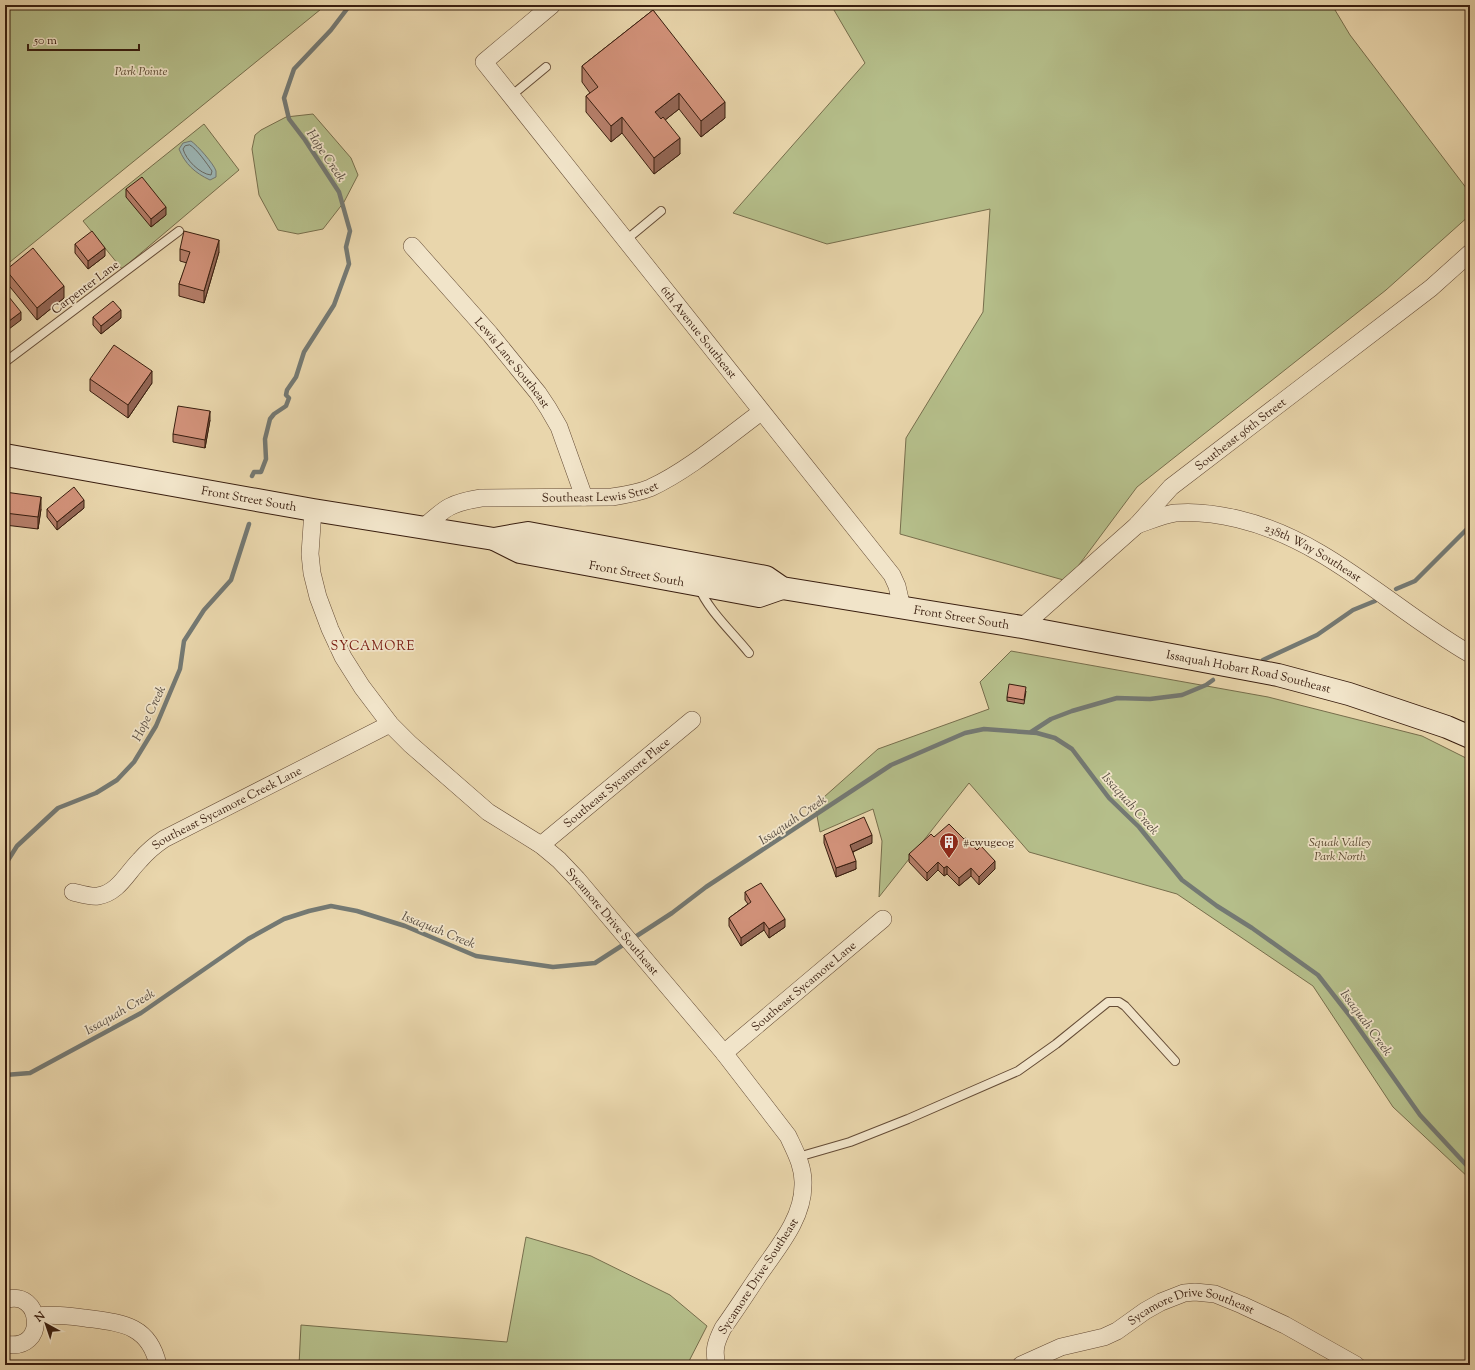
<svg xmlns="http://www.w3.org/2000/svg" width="1475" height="1370" font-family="'Sorts Mill Goudy',serif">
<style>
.green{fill:#b5be8a;stroke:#776e4c}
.water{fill:#9cb6b5;stroke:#747973}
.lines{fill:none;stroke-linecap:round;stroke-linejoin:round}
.shore{stroke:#6a6a62;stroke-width:1}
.stream{stroke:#747973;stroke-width:4.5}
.lane-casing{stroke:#654c36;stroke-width:10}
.street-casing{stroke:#654c36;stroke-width:18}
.secondary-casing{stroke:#391e0f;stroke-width:24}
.lane{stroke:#f1e4c9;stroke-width:8}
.street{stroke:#f1e4c9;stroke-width:17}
.secondary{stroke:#f1e4c9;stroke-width:22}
.wall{fill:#b57e69;stroke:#391e0f}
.shaded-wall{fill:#936655;stroke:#391e0f}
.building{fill:#d2927a;stroke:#391e0f}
.labels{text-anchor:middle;stroke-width:3.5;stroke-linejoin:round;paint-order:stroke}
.park-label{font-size:12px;font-style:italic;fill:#58462e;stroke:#f1e4c9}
.street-label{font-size:12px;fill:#391e0f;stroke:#f1e4c9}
.poi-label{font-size:12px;fill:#391e0f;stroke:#f1e4c9;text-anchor:start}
.water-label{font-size:13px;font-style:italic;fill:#574c41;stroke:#f1e4c9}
.neighbourhood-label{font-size:13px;letter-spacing:1px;fill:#7a1f14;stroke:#f1e4c9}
</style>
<rect width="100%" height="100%" fill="#e9d6ac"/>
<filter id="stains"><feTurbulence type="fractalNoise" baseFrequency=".005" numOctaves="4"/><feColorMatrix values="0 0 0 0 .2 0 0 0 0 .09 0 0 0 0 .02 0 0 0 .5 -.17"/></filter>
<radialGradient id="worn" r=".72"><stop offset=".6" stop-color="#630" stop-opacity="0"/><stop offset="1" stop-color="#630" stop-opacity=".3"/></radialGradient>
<!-- green -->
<g class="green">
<path d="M 7,5 L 326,5 L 5,266 L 5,8 Z"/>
<path d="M 831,5 L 1332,5 L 1350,35 L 1470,193 L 1470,215 L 1386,290 L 1137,487 L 1067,581 L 900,534 L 906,438 L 983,312 L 990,209 L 827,244 L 733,213 L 865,63 Z"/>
<path d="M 313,114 L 351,158 L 358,175 L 344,202 L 323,229 L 298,234 L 278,230 L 259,195 L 252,149 L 255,135 L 261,130 L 286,117 Z"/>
<path d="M 204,124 L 239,170 L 122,269 L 83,221 Z"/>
<path d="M 1011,651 L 1268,697 L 1422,736 L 1470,760 L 1470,1179 L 1393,1107 L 1313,986 L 1177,894 L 1029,852 L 969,783 L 879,897 L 882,841 L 873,809 L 820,832 L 815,805 L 878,749 L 989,709 L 980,682 Z"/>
<path d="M 526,1237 L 591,1256 L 670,1295 L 707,1326 L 687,1365 L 299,1365 L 301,1325 L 507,1342 Z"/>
</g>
<!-- water -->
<path class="water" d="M 191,141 C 197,145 214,164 216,171 C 216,173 216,175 216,177 L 210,180 C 195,173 185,164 179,149 L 183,143 Z"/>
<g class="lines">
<!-- shore -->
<path class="shore" d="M 190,145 C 196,148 208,165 212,171 L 211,175 C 200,174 186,160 183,149 L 185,146 Z"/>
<!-- stream -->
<g class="stream">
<path d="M 252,476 L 254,472 L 261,472 L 266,459 L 265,439 L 270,419 L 274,414 L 286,406 L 289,398 L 286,395 L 287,390 L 296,377 L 304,352 L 334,305 L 349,264 L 346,247 L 350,231 L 339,192 L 305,140 L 289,119 L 284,98 L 294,69 L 331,30 L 350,5"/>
<path d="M 1396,589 L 1415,581 L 1470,526"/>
<path d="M 1263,660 L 1317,635 L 1353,610 L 1375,601"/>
<path d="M 1031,732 L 1051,719 L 1072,711 L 1117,698 L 1150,699 L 1182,695 L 1206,685 L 1213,680"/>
<path d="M 5,865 L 17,846 L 58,808 L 96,793 L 117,780 L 134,762 L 156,726 L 180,669 L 184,641 L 204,610 L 231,580 L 249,524"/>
<path d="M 632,939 L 672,913 L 706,887 L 891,765 L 965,733 L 984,729 L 1037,733 L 1055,738 L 1072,749 L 1109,798 L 1139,827 L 1182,880 L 1217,906 L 1252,928 L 1318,975 L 1350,1016 L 1420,1115 L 1470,1169"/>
<path d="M 5,1075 L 30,1073 L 141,1013 L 248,939 L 284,919 L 309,911 L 331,906 L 357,911 L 405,926 L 476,956 L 553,967 L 595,963 L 626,943"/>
</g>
<defs>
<g id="lane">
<path d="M 511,96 L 546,67"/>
<path d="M 626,240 L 661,211"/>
<path d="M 5,362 L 179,231"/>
<path d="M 699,587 C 707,609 734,634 749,653"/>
<path d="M 798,1157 L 850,1142 L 908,1119 L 1018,1071 L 1056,1044 L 1108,1002 L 1119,1002 L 1125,1006 L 1175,1061"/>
</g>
<g id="street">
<path id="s1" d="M 552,5 L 484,62 L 892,575 L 897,586 L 902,608"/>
<path id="s2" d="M 412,246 L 490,334 L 538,393 L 548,408 L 559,427 L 584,497"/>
<path id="s3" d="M 313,510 L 310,554 L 312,573 L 318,597 L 330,629 L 343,657 L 362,687 L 390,724 L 410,744 L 488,812 L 541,845 L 559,860 L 577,879 L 724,1053 L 788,1136 C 795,1151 804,1167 803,1185 C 803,1218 779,1246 761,1272 C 748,1291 736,1310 723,1328 C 716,1342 713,1350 717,1365"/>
<path id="s4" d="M 1137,525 C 1149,521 1162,515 1175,513 C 1196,511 1217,514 1238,519 C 1327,540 1392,609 1470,654"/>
<path id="s5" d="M 424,527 C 446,507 451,503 481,498 L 612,497 C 625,495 638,493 650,488 C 689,470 727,437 761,412"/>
<path id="s6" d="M 1022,627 L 1137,525 L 1171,487 L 1431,288 L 1470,253"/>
<path id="s7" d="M 541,845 L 692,720"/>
<path id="s8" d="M 73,892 C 81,894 90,897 98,896 C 118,893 127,873 140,860 C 147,852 155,845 164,839 L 390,724"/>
<path id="s9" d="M 724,1053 L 883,919"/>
<path d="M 5,1300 C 42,1287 49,1353 5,1344"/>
<path d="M 36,1316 C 52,1314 68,1316 85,1318 C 121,1323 149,1324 158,1365"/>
<path id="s10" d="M 1021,1365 L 1061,1347 L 1104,1337 L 1117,1331 L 1145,1311 L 1161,1302 L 1184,1293 L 1195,1292 L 1215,1294 L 1242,1305 L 1285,1325 L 1356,1365"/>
</g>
<g id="secondary">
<path id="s11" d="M 5,455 L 313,510 L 494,539 L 520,552 L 759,596 L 782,588"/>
<path id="s12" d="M 494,539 L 528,533 L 766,577 L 782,588 L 1022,627 L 1278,675 L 1349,694 L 1447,727 L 1470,737"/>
</g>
</defs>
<!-- lane casing -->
<use href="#lane" class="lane-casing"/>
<!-- street casing -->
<use href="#street" class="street-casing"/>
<!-- secondary casing -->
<use href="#secondary" class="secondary-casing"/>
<!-- lane -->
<use href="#lane" class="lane"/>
<!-- street -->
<use href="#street" class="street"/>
<!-- secondary -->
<use href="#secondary" class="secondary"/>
</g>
<!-- wall -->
<g class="wall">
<path d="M 653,10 L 725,118 L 701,137 L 679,109 L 665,120 L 680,154 L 654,174 L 622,133 L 611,142 L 586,112 L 586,96 L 590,93 L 582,82 L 582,66 Z"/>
<path d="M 126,189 L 166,215 L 151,227 L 126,197 Z"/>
<path d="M 75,244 L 105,256 L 88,269 L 75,253 Z"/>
<path d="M 180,249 L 219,252 L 204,303 L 179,296 L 179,284 L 187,263 L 180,261 Z"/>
<path d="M 6,270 L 64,298 L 37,320 L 6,282 Z"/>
<path d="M 93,317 L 121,318 L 101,334 L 93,325 Z"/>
<path d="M 90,379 L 152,383 L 128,418 L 90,391 Z"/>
<path d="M 210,420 L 205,448 L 173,442 L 173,434 Z"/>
<path d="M 5,492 L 41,509 L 38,529 L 5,525 Z"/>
<path d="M 84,508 L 57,530 L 47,517 L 47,509 Z"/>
<path d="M 1026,691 L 1024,704 L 1007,701 L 1007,697 Z"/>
<path d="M 824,835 L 872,843 L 853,852 L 856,869 L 836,877 L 824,843 Z"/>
<path d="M 934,837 L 964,839 L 995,869 L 979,885 L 971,876 L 959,886 L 947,874 L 944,876 L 938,870 L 927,881 L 909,862 L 909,854 Z"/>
<path d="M 745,892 L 785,927 L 769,938 L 764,930 L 741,946 L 729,926 L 729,918 L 748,904 L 745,900 Z"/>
</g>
<!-- shaded-wall -->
<g class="shaded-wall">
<path d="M 679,93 L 679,109 L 655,128 L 655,112 Z"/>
<path d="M 725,102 L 725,118 L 701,137 L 701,121 Z"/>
<path d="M 622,117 L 622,133 L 611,142 L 611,126 Z"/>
<path d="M 680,138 L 680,154 L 654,174 L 654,158 Z"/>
<path d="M 166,207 L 166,215 L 151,227 L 151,219 Z"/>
<path d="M 219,240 L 219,252 L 204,303 L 204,291 Z"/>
<path d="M 105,248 L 105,256 L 88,269 L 88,261 Z"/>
<path d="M 64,286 L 64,298 L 37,320 L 37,308 Z"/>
<path d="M 121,310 L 121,318 L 101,334 L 101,326 Z"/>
<path d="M 21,312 L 21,320 L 5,332 L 5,324 Z"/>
<path d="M 152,371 L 152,383 L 128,418 L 128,405 Z"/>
<path d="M 210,411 L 210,420 L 205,448 L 205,440 Z"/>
<path d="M 41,497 L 41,509 L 38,529 L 38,517 Z"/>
<path d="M 84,500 L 84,508 L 57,530 L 57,522 Z"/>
<path d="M 872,835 L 872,843 L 850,853 L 850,845 Z"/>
<path d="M 856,861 L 856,869 L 836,877 L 836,868 Z"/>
<path d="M 995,861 L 995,869 L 979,885 L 979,877 Z"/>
<path d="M 938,862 L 938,870 L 927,881 L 927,873 Z"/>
<path d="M 947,866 L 947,874 L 944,876 L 944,868 Z"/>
<path d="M 971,868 L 971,876 L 959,886 L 959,878 Z"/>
<path d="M 785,919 L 785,927 L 769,938 L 769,929 Z"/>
<path d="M 764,922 L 764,930 L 741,946 L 741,938 Z"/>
</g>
<!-- building -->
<g class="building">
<path d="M 653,10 L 725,102 L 701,121 L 679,93 L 655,112 L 661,119 L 663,117 L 680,138 L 654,158 L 622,117 L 611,126 L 586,96 L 598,87 L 582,66 Z"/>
<path d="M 142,177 L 166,207 L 151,219 L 126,189 Z"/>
<path d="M 92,231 L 105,248 L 88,261 L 75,244 Z"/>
<path d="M 184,231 L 219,240 L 204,291 L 179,284 L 190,252 L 180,249 Z"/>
<path d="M 33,248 L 64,286 L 37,308 L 6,270 Z"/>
<path d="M 5,292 L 21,312 L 5,324 Z"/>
<path d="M 113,301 L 121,310 L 101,326 L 93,317 Z"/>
<path d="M 114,345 L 152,371 L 128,405 L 90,379 Z"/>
<path d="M 178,406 L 210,411 L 205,440 L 173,434 Z"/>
<path d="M 74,487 L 84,500 L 57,522 L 47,509 Z"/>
<path d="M 5,492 L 41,497 L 38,517 L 5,513 Z"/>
<path d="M 1009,684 L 1026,687 L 1024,700 L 1007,697 Z"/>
<path d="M 864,817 L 872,835 L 850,845 L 856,861 L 836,868 L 824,835 Z"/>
<path d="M 949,824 L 964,839 L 966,838 L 977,850 L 981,846 L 995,861 L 979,877 L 971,868 L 959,878 L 947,866 L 944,868 L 938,862 L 927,873 L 909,854 L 931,834 L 934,837 Z"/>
<path d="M 761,883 L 785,919 L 769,929 L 764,922 L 741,938 L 729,918 L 751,902 L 745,892 Z"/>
</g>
<!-- icons -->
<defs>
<symbol id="building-pin" viewBox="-11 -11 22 30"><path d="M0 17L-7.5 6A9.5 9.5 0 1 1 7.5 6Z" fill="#8f2418" stroke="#f1e4c9"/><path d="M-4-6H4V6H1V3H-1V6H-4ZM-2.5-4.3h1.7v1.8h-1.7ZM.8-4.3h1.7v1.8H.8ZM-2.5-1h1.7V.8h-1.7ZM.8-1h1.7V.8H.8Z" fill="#fff"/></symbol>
</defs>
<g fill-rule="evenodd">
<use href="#building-pin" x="938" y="831" width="22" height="30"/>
</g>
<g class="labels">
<!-- park labels -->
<g class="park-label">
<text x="141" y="75">Park Pointe</text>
<text x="1340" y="846">Squak Valley<tspan x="1340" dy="14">Park North</tspan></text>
</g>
<!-- street labels -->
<g class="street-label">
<text transform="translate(85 287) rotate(-37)" y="4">Carpenter Lane</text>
<text dy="4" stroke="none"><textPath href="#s1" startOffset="434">6th Avenue Southeast</textPath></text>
<text dy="4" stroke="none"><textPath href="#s2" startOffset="154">Lewis Lane Southeast</textPath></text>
<text dy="4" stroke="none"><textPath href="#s6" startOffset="292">Southeast 96th Street</textPath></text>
<text dy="4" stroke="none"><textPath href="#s5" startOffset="185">Southeast Lewis Street</textPath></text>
<text dy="4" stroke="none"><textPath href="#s11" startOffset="248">Front Street South</textPath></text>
<text dy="4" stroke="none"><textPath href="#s4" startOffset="186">238th Way Southeast</textPath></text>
<text dy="4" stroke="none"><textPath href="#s11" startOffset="644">Front Street South</textPath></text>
<text dy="4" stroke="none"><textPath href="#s12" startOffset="478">Front Street South</textPath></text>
<text dy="4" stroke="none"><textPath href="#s12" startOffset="770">Issaquah Hobart Road Southeast</textPath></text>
<text dy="4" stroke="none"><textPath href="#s7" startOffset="98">Southeast Sycamore Place</textPath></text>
<text dy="4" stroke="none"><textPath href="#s8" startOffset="184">Southeast Sycamore Creek Lane</textPath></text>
<text dy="4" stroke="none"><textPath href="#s3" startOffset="534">Sycamore Drive Southeast</textPath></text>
<text dy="4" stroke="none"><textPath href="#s9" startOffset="104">Southeast Sycamore Lane</textPath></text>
<text transform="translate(758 1276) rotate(-57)" y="4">Sycamore Drive Southeast</text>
<text dy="4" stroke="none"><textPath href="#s10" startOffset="185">Sycamore Drive Southeast</textPath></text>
</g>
<!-- poi labels -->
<g class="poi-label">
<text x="963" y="846">#cwugeog</text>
</g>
<!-- water labels -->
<g class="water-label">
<text transform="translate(327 155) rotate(56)" y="5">Hope Creek</text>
<text transform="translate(148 713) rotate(-64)" y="5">Hope Creek</text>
<text transform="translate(1131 803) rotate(48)" y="5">Issaquah Creek</text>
<text transform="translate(792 819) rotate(-34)" y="5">Issaquah Creek</text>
<text transform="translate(439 929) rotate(22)" y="5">Issaquah Creek</text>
<text transform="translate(119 1011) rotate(-30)" y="5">Issaquah Creek</text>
<text transform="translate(1367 1022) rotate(54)" y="5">Issaquah Creek</text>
</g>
<!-- neighbourhood labels -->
<g class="neighbourhood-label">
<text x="373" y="650">SYCAMORE</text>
</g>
</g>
<!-- margin -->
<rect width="1475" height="1370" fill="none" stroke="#e9d6ac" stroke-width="20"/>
<rect x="6" y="6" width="1463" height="1358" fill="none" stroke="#391e0f" stroke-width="2"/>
<rect x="10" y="10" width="1455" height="1350" fill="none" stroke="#391e0f"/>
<!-- north arrow -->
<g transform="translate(46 1324) rotate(320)" stroke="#f1e4c9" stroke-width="3" paint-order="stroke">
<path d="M0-3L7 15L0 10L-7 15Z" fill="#391e0f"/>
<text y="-6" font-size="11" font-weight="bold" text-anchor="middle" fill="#391e0f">N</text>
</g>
<!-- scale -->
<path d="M28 44v6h111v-6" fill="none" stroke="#391e0f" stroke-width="2"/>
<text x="34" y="44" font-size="12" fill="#391e0f" stroke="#f1e4c9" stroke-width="3" paint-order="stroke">50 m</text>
<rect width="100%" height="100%" filter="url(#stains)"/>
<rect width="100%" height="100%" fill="url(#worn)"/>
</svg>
